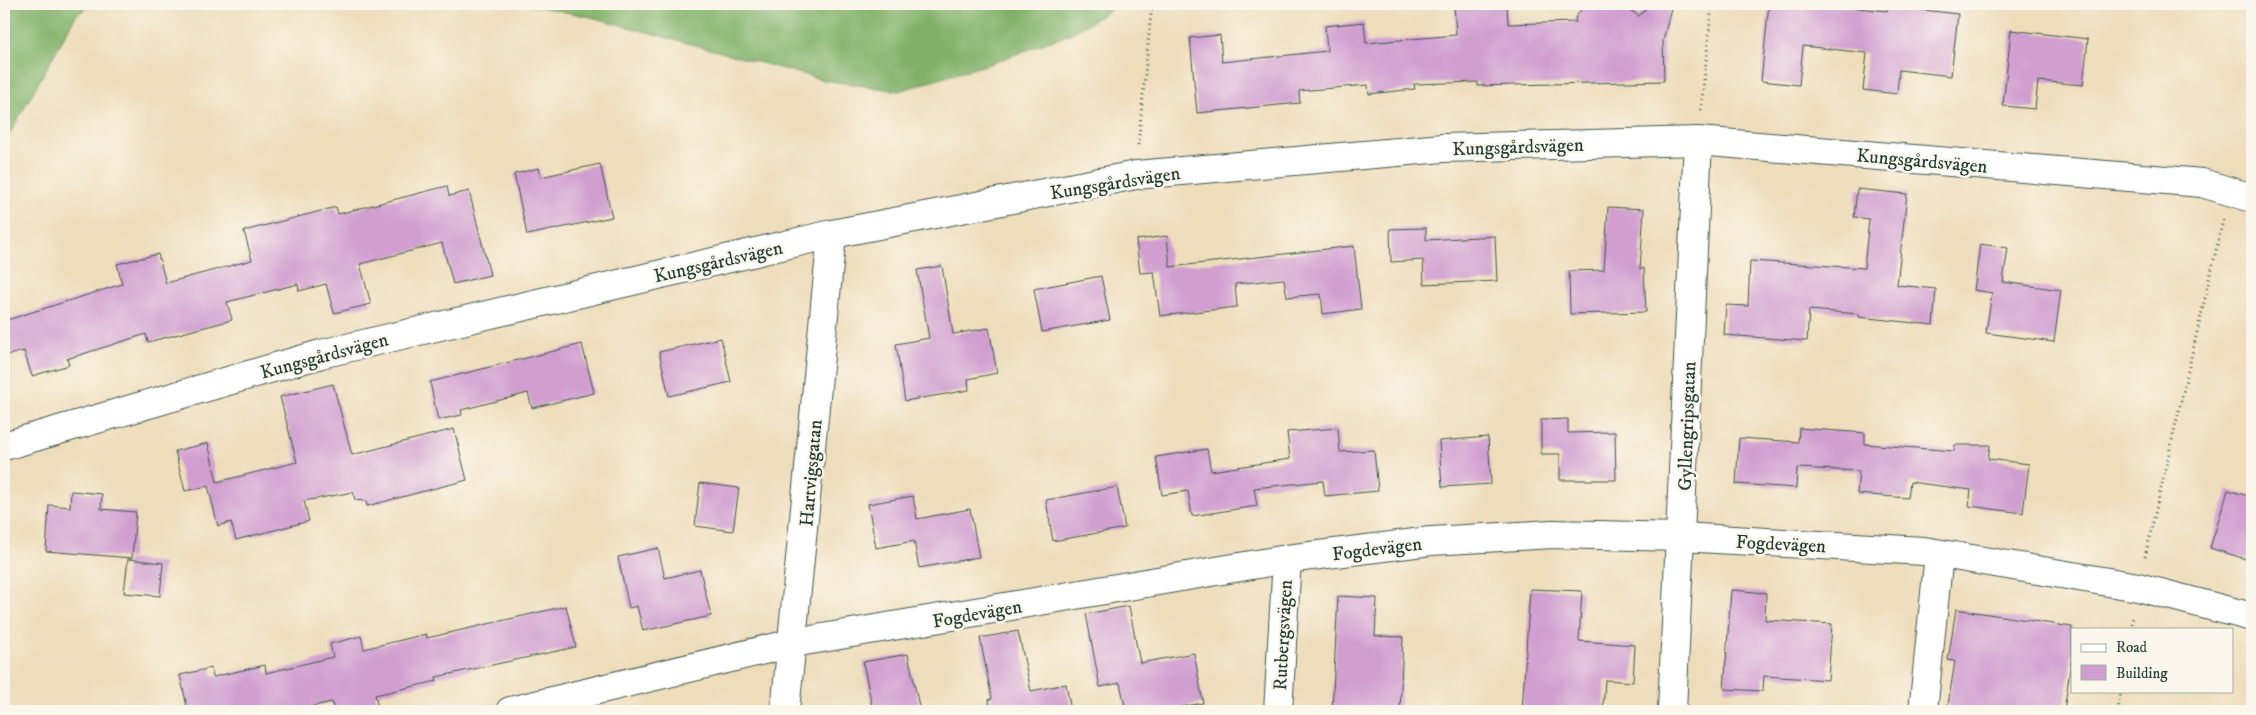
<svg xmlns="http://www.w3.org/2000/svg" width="2256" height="715" font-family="'IM FELL DW Pica',serif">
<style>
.forest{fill:#82b26b;stroke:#507850}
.building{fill:#d09fd0}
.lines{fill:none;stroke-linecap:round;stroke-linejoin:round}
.minor-casing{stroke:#3e5548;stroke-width:30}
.path{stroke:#3e5548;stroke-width:3;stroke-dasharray:1 4;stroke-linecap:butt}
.minor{stroke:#fff;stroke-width:28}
.labels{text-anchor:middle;stroke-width:5;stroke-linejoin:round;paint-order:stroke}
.street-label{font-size:19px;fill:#1f3d34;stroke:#fbf7ec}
</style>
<rect width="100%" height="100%" fill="#fbf7ec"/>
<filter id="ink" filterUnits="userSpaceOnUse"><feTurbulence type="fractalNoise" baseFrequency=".02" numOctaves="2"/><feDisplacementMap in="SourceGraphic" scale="10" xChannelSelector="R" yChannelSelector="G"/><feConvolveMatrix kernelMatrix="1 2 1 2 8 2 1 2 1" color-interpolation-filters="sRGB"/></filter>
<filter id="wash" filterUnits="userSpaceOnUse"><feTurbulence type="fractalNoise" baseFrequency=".0096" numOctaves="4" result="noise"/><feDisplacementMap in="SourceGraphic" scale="20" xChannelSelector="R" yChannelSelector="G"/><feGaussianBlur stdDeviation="1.12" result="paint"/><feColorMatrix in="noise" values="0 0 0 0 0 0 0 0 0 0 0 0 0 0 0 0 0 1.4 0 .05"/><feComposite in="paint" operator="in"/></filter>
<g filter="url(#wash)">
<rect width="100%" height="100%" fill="#edb"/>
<!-- forest -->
<g class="forest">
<path d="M 4,4 L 94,4 L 77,14 L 4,144 Z"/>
<path d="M 524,4 L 1115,4 L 1112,9 L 1070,34 L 992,63 L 899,91 L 824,80 L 591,17 Z"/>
</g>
<g id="blocks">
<!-- building -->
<g class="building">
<path d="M 1454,4 L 1507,4 L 1508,24 L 1576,22 L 1575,18 L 1585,4 L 1620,4 L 1639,16 L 1650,4 L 1672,4 L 1663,41 L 1664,81 L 1478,86 L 1478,82 L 1414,84 L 1415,89 L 1369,94 L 1368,85 L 1299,91 L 1300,103 L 1197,113 L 1190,38 L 1220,35 L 1222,62 L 1327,51 L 1325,26 L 1364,22 L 1366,43 L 1456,35 Z"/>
<path d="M 1769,4 L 1820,4 L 1887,11 L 1888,6 L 1958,14 L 1951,76 L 1899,70 L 1897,94 L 1863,90 L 1867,53 L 1803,46 L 1799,85 L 1761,81 Z"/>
<path d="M 2011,30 L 2088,39 L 2083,85 L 2038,81 L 2035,109 L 2003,106 Z"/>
<path d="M 600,164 L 612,217 L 527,235 L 514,174 L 539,168 L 541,177 Z"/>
<path d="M 447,186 L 449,196 L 469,191 L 490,275 L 453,284 L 442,243 L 360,264 L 371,304 L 334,313 L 326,284 L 299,291 L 298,284 L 227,302 L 232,320 L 148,342 L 146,334 L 67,359 L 69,365 L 32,376 L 24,351 L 4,356 L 4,321 L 122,284 L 117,264 L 158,254 L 166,283 L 252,260 L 244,231 L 336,207 L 338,214 Z"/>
<path d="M 1857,189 L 1907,194 L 1897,285 L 1936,289 L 1933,325 L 1859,317 L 1859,314 L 1809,310 L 1807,341 L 1724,335 L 1726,305 L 1748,306 L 1750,261 L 1864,268 L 1869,219 L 1854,217 Z"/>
<path d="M 1608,207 L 1644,209 L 1640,269 L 1644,268 L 1646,312 L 1570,314 L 1569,271 L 1604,270 Z"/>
<path d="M 1426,228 L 1426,240 L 1495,236 L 1497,281 L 1424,284 L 1423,260 L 1391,262 L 1390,229 Z"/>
<path d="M 1167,236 L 1170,267 L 1354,246 L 1361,309 L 1323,314 L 1321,294 L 1287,297 L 1284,279 L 1235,284 L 1237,307 L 1160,316 L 1154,272 L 1140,273 L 1136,240 Z"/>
<path d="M 1980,244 L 2008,248 L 2003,282 L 2061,290 L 2054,342 L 1986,333 L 1992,293 L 1974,290 Z"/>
<path d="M 942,266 L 953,334 L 989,328 L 997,373 L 968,379 L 969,390 L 905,401 L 896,344 L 929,338 L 917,270 Z"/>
<path d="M 1101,276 L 1110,320 L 1042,332 L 1034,289 Z"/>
<path d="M 721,338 L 731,382 L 669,396 L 659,352 Z"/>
<path d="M 582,344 L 594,393 L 532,408 L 528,393 L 461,410 L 462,415 L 438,420 L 430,382 Z"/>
<path d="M 333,384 L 352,455 L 454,429 L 467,480 L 367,506 L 366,501 L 355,500 L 353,492 L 304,501 L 309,521 L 236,540 L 231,522 L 218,526 L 208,486 L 185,491 L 175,451 L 208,443 L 217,482 L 297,462 L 280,397 Z"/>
<path d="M 1568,419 L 1568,433 L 1615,432 L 1616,480 L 1560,480 L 1560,454 L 1541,454 L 1541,420 Z"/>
<path d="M 1338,428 L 1340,452 L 1374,450 L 1378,491 L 1325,496 L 1323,481 L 1254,488 L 1257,506 L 1192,516 L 1188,491 L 1162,495 L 1156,457 L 1207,449 L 1211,471 L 1290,459 L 1287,432 Z"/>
<path d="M 1799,428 L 1865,433 L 1865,444 L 1954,451 L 1955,445 L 1990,445 L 1988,459 L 2029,464 L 2023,513 L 1969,506 L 1971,490 L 1910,482 L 1908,498 L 1857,494 L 1859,471 L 1797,468 L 1796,488 L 1736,484 L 1739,438 L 1798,442 Z"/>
<path d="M 1488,437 L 1491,484 L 1442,487 L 1439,441 Z"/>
<path d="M 700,483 L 739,488 L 733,531 L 695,526 Z"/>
<path d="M 1117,487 L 1125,528 L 1053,541 L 1046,500 Z"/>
<path d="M 2228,490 L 2252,497 L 2252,561 L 2210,548 Z"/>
<path d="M 71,491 L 102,494 L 101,509 L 136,512 L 132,558 L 46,551 L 49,505 L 70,507 Z"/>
<path d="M 913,496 L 917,519 L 970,509 L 979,557 L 919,568 L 914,541 L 876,548 L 868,504 Z"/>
<path d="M 658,548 L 665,578 L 700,570 L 711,616 L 643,631 L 637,606 L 629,608 L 618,557 Z"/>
<path d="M 128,559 L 163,563 L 160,596 L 124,593 Z"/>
<path d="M 1530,589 L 1582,591 L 1579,641 L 1635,645 L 1633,682 L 1605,680 L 1603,711 L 1522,711 Z"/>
<path d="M 1731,590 L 1766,593 L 1765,620 L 1832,624 L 1828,680 L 1764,676 L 1763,691 L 1724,689 Z"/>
<path d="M 1338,596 L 1377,598 L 1375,636 L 1403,637 L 1400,711 L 1332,711 Z"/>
<path d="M 566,606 L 576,647 L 436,677 L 437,681 L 375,695 L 379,711 L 334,711 L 332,702 L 291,711 L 188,711 L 180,675 L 211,668 L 213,677 L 265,665 L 266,673 L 333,657 L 330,644 L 361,636 L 364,649 L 426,634 L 427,638 Z"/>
<path d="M 1129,606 L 1140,663 L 1194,653 L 1203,703 L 1159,711 L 1126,711 L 1120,683 L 1100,687 L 1086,614 Z"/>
<path d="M 1956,609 L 2072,627 L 2072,655 L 2064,711 L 1947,711 L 1955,661 L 1948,660 Z"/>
<path d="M 1018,631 L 1031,691 L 1066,684 L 1071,711 L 990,711 L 989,699 L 992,699 L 980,638 Z"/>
<path d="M 908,654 L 920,711 L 873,711 L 863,662 Z"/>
</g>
</g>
</g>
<g filter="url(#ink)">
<use href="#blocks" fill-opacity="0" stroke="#3e5548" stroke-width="1"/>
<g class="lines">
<defs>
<g id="minor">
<path d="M 4,446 L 321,354 L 832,234 L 1136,175 L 1443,148 L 1698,141 L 2202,183 L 2252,198"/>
<path d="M 510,711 L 793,643 L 1287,559 L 1431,541 L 1552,534 L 1681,537 L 1924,551 L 2138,587 L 2252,617"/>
<path d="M 785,711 L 832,234"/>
<path d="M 1278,711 L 1287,559"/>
<path d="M 1672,711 L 1698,141"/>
<path d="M 1923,711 L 1939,554"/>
</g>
</defs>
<!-- minor casing -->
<use href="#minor" class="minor-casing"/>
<!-- path -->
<g class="path">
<path d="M 1701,110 L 1712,4"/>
<path d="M 1138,145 L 1152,4"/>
<path d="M 2145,557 L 2223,220"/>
<path d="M 2131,629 L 2133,617"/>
<path d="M 2118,711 L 2121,691"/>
</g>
<!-- minor -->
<use href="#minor" class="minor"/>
</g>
</g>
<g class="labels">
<!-- street labels -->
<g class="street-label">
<text transform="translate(1518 146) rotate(-2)" y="7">Kungsgårdsvägen</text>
<text transform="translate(1922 160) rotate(5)" y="7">Kungsgårdsvägen</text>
<text transform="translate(1115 182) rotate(-9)" y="7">Kungsgårdsvägen</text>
<text transform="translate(718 261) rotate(-13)" y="7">Kungsgårdsvägen</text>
<text transform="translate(324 355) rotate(-15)" y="7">Kungsgårdsvägen</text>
<text transform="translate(1686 426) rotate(-88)" y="7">Gyllengripsgatan</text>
<text transform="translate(810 473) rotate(-85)" y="7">Hartvigsgatan</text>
<text transform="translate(1781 543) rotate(3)" y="7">Fogdevägen</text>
<text transform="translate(1377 548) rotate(-7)" y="7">Fogdevägen</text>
<text transform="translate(977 613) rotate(-10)" y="7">Fogdevägen</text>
<text transform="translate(1282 635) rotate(-87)" y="7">Rutbergsvägen</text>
</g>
</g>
<!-- margin -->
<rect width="2256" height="715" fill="none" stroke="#fbf7ec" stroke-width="20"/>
<!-- legend -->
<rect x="2071" y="628" width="162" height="65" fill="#fbf7ec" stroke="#a3ada2"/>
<rect x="2081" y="644" width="25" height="8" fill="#ffffff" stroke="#a3ada2"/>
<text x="2116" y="652" font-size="15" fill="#1f3d34">Road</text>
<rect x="2081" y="665" width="25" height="15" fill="#d09fd0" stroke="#a3ada2"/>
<text x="2116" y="678" font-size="15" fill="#1f3d34">Building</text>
</svg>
